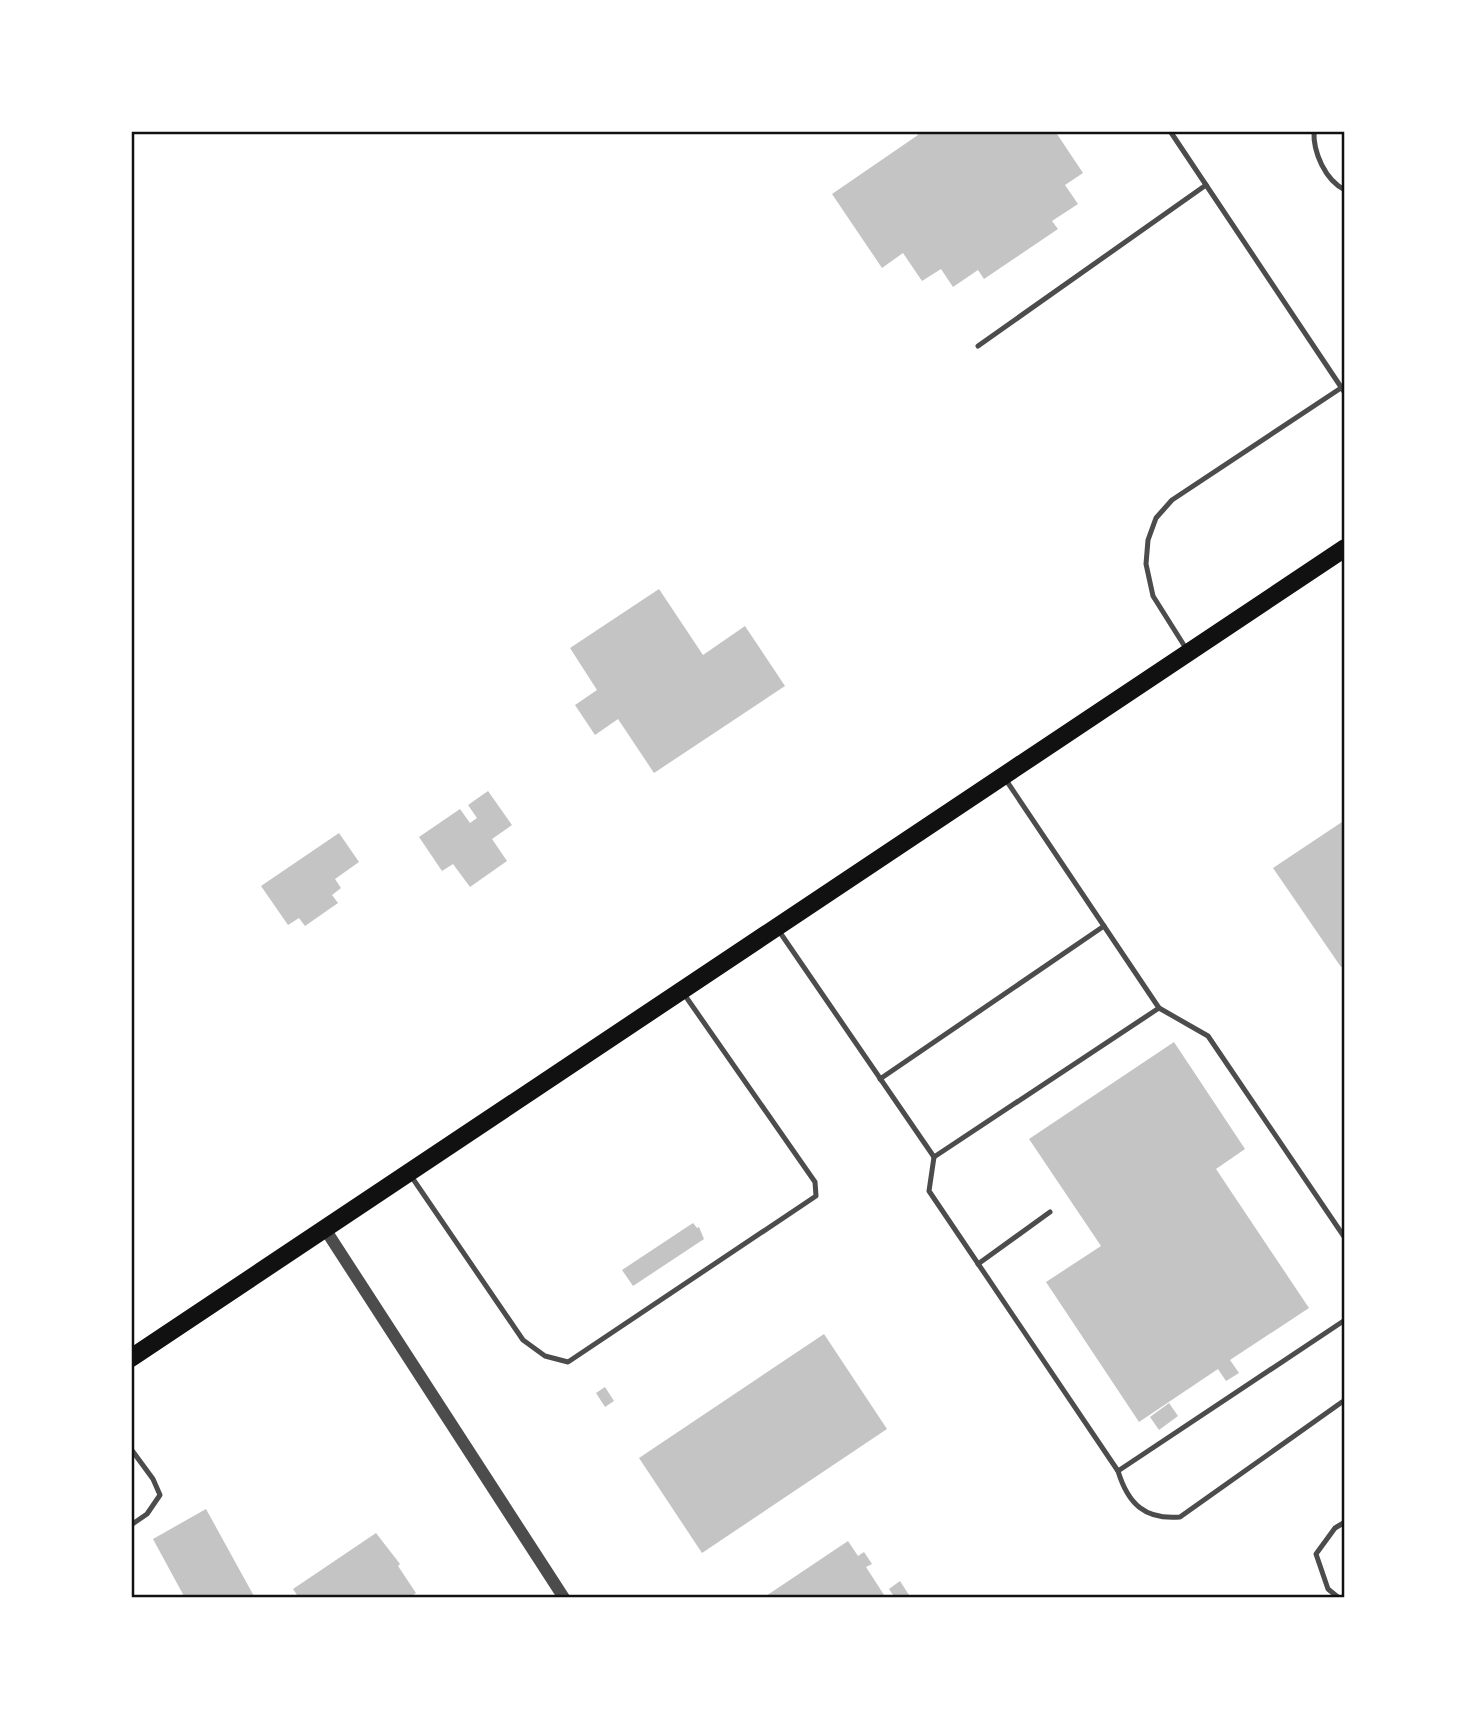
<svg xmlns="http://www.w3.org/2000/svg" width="1476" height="1729" font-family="Lato,sans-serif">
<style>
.building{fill:#c4c4c4}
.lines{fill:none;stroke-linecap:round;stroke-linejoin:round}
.service{stroke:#4c4c4c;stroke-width:5}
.tertiary{stroke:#4c4c4c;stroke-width:12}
.primary{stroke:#111;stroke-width:18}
.neatline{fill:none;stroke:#111;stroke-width:2.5}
</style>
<rect width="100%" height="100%" fill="#fff"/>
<!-- building -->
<g class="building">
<path d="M 916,131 L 1055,131 L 1083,173 L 1065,185 L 1078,204 L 1052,221 L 1058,229 L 984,279 L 978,270 L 953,287 L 941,269 L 922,281 L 903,253 L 882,268 L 832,194 L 918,135 Z"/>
<path d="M 659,589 L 703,655 L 745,626 L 785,686 L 654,773 L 618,719 L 595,735 L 575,705 L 597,690 L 570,648 Z"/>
<path d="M 488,791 L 512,825 L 492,839 L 507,861 L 470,887 L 453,864 L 442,871 L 419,837 L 460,809 L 470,823 L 477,818 L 468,805 Z"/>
<path d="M 1345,820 L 1345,965 L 1341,967 L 1273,868 Z"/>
<path d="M 339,833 L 359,862 L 335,879 L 341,888 L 332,895 L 338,903 L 305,926 L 299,918 L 288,925 L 261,886 Z"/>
<path d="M 1174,1042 L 1245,1149 L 1216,1169 L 1309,1308 L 1230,1360 L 1239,1373 L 1226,1381 L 1218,1369 L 1139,1422 L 1046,1282 L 1101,1246 L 1029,1139 Z"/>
<path d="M 693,1223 L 697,1228 L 699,1227 L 704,1239 L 633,1286 L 622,1270 Z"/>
<path d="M 824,1334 L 887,1429 L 702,1553 L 639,1458 Z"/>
<path d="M 605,1387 L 614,1401 L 605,1407 L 596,1393 Z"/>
<path d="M 1169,1403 L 1178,1416 L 1159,1430 L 1150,1417 Z"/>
<path d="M 206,1509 L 255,1598 L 185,1598 L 153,1539 Z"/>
<path d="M 376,1533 L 400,1564 L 398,1566 L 416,1593 L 409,1598 L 299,1598 L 293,1589 Z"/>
<path d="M 848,1541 L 858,1556 L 864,1552 L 872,1564 L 866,1567 L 886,1598 L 763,1598 Z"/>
<path d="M 900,1581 L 909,1595 L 906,1598 L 895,1598 L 889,1589 Z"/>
</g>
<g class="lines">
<!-- service -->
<g class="service">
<path d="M 1170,131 L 1345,393"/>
<path d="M 1314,131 C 1313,152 1325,180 1345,190"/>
<path d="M 978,346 L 1206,185"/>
<path d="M 1187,650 L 1153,596 L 1146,564 L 1148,540 L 1156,518 L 1172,500 L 1341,388"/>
<path d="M 779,931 L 934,1157 L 1159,1008 L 1006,780"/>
<path d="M 1159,1008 L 1208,1036 L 1345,1238"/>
<path d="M 880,1079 L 1104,926"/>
<path d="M 934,1157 L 929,1191 L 1118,1471 L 1345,1320"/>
<path d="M 411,1176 L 523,1340 L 545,1356 L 568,1362 L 816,1196 L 815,1182 L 684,994"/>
<path d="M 978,1264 L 1050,1212"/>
<path d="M 131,1449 L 153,1479 L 160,1495 L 147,1514 L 131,1525"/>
<path d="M 1118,1471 C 1128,1504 1145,1520 1180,1517 L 1342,1402"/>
<path d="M 1339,1598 L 1328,1589 L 1316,1554 L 1335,1528 L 1345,1522"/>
</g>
<!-- tertiary -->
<path class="tertiary" d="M 325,1229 L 564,1598"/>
<!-- primary -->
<path class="primary" d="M 131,1358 L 1345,548"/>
</g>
<!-- border -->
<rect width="1476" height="1729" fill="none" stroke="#ffffff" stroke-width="266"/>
<rect x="133" y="133" width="1210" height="1463" class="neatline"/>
</svg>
